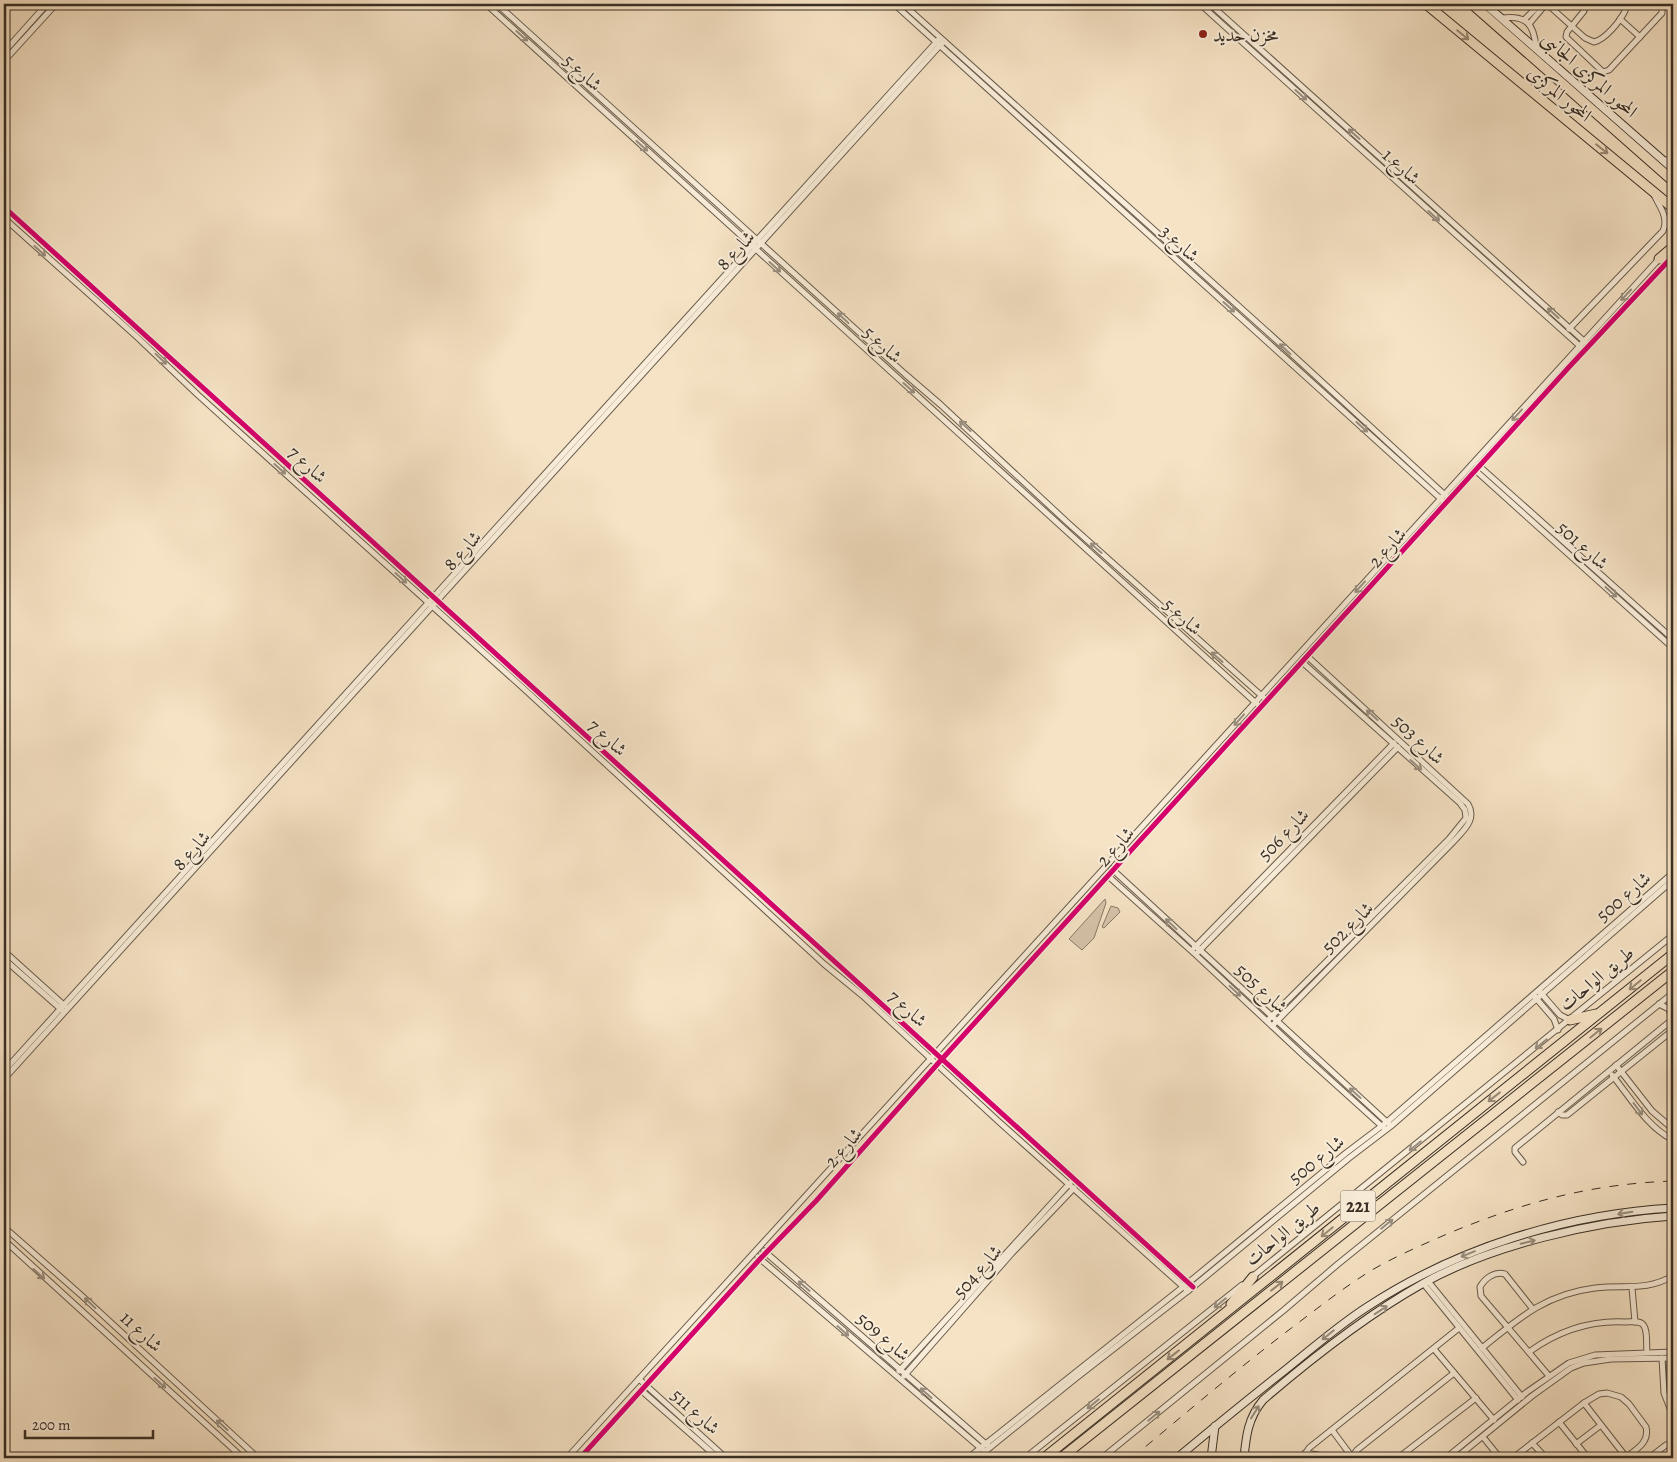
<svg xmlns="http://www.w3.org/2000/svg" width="1677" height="1462" font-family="Alegreya,Amiri,serif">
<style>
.green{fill:#d6c4aa;stroke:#887a68}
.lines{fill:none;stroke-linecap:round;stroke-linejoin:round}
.street-casing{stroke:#685c4d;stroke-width:7}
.secondary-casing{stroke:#392f25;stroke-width:9}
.highway-casing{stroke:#392f25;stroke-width:11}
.street{stroke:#f9edd9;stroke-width:5}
.secondary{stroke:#f9edd9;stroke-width:7}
.highway{stroke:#f6e3c5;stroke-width:9}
.rail{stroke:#392f25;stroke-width:1;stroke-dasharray:9 9;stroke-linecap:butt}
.cycleway-casing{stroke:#f9edd9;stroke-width:8}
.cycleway{stroke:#d6006c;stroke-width:5}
.oneway{stroke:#988975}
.oneway2{stroke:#998e7f}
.poi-dot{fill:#8f2418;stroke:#f9edd9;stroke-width:2}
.labels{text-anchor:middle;stroke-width:4;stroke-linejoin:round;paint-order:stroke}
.shield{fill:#f9edd9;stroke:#73685b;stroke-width:1}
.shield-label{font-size:18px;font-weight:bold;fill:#392f25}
.poi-label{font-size:19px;fill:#392f25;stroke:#f9edd9;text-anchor:start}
.street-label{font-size:19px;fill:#392f25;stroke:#f9edd9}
</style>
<rect width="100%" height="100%" fill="#f6e3c5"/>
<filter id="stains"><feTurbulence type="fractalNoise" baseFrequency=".004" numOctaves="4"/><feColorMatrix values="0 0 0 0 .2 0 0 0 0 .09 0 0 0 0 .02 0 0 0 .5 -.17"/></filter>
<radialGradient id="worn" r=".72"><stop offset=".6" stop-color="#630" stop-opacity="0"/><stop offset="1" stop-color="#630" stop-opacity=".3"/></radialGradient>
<!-- green -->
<g class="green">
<path d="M 1105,899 L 1106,903 L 1094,938 L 1082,950 L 1069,939 Z"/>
<path d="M 1111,906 L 1118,908 L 1120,912 L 1104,928 L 1102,927 Z"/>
</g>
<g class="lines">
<defs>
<g id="street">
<path d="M 486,4 L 1257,704"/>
<path d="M 497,4 L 905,374 L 941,405 L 1068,523 L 1263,697"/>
<path d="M 894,4 L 1442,500"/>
<path d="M 903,4 L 1283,346 L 1446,496"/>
<path d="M 1200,4 L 1582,348"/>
<path d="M 1210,4 L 1585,342"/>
<path d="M 1547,4 L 1585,38 L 1594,42 C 1606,39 1620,21 1625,11 L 1624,4"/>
<path d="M 1584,11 L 1567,32 L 1566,37 L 1603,72 L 1609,70 L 1662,13 L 1662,7"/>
<path d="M 1502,18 C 1527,15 1534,24 1536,48"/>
<path d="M 1620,19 L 1640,37"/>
<path d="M 1524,20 L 1540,4"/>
<path d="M 1529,24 L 1546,4"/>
<path d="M 4,52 L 47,4"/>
<path d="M 4,61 L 56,4"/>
<path d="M 1663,161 L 1673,158"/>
<path d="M 4,207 L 1193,1287"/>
<path d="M 4,218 L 137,337 L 198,395 L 522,687 L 824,964 L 863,996 L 997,1120 L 1188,1291"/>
<path d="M 1569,329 L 1663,231 C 1669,218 1660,207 1654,195"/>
<path d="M 1478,465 L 1673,639"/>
<path d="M 1475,470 L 1673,648"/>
<path d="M 1112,869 L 1389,1124"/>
<path d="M 1108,876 L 1196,955 L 1303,1055 L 1385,1129"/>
<path d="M 1194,948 L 1394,743"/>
<path d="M 4,951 L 65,1006"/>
<path d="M 1198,952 L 1398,747"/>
<path d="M 4,959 L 62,1010"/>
<path d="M 1540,992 L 1560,1015 L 1570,1020"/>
<path d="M 1535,997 L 1554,1019 L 1558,1030"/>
<path d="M 1659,1004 L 1669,1009 L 1672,1020"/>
<path d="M 1267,1021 L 1449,839 L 1466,818 L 1465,810 L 1460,803 L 1302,662"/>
<path d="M 1272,1026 L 1454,841 C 1464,830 1477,819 1468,804 L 1307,656"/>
<path d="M 1616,1065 L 1652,1111 L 1673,1129"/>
<path d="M 4,1071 L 940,38"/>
<path d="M 1612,1075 C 1631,1098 1646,1126 1673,1140"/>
<path d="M 4,1079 L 944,41"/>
<path d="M 1558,1112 L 1562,1115 L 1567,1115 L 1673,1030"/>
<path d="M 1523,1162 L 1515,1152 L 1515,1148 L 1673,1019"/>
<path d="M 4,1227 L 81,1295 L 258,1458"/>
<path d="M 4,1240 L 243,1458"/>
<path d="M 764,1251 L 988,1446"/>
<path d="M 758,1257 L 983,1450"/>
<path d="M 1252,1277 L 1673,935"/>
<path d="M 1428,1281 L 1522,1397"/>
<path d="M 1423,1283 L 1518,1400"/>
<path d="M 1632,1288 L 1635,1322"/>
<path d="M 1532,1308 L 1505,1274 C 1495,1271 1485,1278 1480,1287 L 1481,1296 L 1549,1376"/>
<path d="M 1482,1348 C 1519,1318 1546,1294 1595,1288 C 1626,1284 1644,1292 1673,1276"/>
<path d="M 1434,1349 L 1494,1420"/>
<path d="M 1529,1352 C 1558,1331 1590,1320 1626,1322 C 1632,1322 1641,1320 1644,1326 C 1648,1332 1646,1345 1647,1352"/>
<path d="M 1662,1358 L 1664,1393 L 1673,1416"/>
<path d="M 1669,1358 L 1670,1392 L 1673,1402"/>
<path d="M 899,1371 L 1070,1183"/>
<path d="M 904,1376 L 1012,1253 L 1074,1188"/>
<path d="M 639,1379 L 726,1458"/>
<path d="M 642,1391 L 718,1458"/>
<path d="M 1584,1403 L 1626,1457"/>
<path d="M 1559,1422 L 1588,1458"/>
<path d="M 1332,1430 L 1352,1457"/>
<path d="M 1483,1437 L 1500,1458"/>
<path d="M 1532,1443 L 1546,1458"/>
<path d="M 1576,1444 L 1601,1425"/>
<path d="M 1305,1453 L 1318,1455 L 1323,1458"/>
<path d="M 567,1458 L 1659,259"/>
<path d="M 580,1458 L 760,1259 L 816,1201 L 942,1059 L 1570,366 L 1673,256"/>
<path d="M 968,1458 L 1188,1283 L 1346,1153 L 1387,1122 L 1673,873"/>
<path d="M 977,1458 L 1076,1378 L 1193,1287 L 1349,1158 L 1391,1126 L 1673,880"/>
<path d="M 1025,1458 L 1242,1285"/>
<path d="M 1102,1458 L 1284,1310 L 1338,1264 L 1673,993"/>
<path d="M 1303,1458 L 1309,1448 L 1459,1328"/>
<path d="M 1351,1458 L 1357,1450 L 1454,1373"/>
<path d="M 1398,1458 L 1476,1398"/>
<path d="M 1446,1458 L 1527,1392 L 1569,1363 L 1595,1355 L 1673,1352"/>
<path d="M 1456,1458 L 1532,1396 L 1571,1368 L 1584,1363 L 1611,1359 L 1673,1358"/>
<path d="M 1513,1458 L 1584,1403 L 1599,1394 L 1607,1393 L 1621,1397 L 1629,1404 L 1646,1427 C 1650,1443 1635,1450 1625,1458"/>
<path d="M 1649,1458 L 1666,1445"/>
</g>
<g id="secondary">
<path d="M 1485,4 L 1673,169"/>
<path d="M 1177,1458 C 1214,1427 1251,1397 1289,1367 C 1314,1347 1339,1325 1367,1307 C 1457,1248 1566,1214 1673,1208"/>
<path d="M 1211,1458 L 1215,1426"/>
<path d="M 1244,1458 C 1246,1436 1248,1418 1263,1400 C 1312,1358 1365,1316 1422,1284 C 1491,1245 1594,1221 1673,1216"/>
</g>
<g id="highway">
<path d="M 1426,4 L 1673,208"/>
<path d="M 1472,4 L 1673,181"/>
<path d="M 1659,259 L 1673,247"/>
<path d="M 1570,1020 L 1596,1014"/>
<path d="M 1231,1304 L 1253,1277"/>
<path d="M 1044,1458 L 1673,954"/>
<path d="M 1061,1458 L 1673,971"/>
</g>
</defs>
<!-- street casing -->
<use href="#street" class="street-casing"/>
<!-- secondary casing -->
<use href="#secondary" class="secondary-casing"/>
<!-- highway casing -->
<use href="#highway" class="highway-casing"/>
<!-- street -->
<use href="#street" class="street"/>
<!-- secondary -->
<use href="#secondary" class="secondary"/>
<!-- highway -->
<use href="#highway" class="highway"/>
<!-- rail -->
<path class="rail" d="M 1132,1458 C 1187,1412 1241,1366 1298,1323 C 1323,1304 1346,1286 1372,1270 C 1396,1256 1422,1245 1447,1234 C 1524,1202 1590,1184 1673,1181"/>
<defs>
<g id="cycleway">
<path d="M 4,207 L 1193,1287"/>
<path d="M 580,1458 L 760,1259 L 816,1201 L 942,1059 L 1570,366 L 1673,256"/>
</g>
</defs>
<!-- cycleway casing -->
<use href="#cycleway" class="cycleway-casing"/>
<!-- cycleway -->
<use href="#cycleway" class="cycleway"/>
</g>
<!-- one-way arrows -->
<defs><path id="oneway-shaft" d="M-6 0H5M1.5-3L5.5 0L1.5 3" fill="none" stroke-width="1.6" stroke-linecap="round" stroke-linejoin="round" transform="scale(1.25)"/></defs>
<g class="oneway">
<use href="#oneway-shaft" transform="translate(1463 35) rotate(39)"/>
<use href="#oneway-shaft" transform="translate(1602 149) rotate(39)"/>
<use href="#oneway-shaft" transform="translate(1635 985) rotate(141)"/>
<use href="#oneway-shaft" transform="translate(1596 1033) rotate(-39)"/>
<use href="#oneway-shaft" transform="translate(1494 1097) rotate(142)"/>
<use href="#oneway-shaft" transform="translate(1327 1232) rotate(141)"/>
<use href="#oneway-shaft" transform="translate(1277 1286) rotate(-38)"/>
<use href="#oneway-shaft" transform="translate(1173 1355) rotate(142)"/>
</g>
<g class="oneway2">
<use href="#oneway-shaft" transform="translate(522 36) rotate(42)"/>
<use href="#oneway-shaft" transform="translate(1301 95) rotate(42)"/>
<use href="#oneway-shaft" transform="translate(1354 134) rotate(-138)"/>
<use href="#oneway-shaft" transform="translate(642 146) rotate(42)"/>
<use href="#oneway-shaft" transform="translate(1434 216) rotate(42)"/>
<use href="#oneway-shaft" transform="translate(40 251) rotate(42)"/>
<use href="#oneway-shaft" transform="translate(775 267) rotate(42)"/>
<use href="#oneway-shaft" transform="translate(1626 295) rotate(133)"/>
<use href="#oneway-shaft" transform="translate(1229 307) rotate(42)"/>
<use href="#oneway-shaft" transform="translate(1553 313) rotate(-138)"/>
<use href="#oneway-shaft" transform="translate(843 318) rotate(-137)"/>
<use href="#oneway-shaft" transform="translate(1285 349) rotate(-137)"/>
<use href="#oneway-shaft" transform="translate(161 359) rotate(43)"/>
<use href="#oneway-shaft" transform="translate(909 388) rotate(42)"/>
<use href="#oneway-shaft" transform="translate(1517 415) rotate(132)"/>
<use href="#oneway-shaft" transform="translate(965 426) rotate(-138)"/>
<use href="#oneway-shaft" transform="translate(1362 427) rotate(42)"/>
<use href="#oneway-shaft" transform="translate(280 469) rotate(42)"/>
<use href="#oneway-shaft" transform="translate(1096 548) rotate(-139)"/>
<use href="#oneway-shaft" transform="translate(401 578) rotate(42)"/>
<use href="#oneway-shaft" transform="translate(1360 587) rotate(132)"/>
<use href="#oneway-shaft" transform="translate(1611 592) rotate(42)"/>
<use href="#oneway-shaft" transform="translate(1217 657) rotate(-139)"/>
<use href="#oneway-shaft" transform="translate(1372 715) rotate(-138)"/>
<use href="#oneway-shaft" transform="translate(1239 720) rotate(132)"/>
<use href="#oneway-shaft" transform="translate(1416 765) rotate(42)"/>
<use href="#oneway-shaft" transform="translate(1171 924) rotate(-137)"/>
<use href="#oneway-shaft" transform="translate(1235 991) rotate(43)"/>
<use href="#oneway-shaft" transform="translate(1541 1044) rotate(141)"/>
<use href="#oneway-shaft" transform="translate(1355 1093) rotate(-138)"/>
<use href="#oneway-shaft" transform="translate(1638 1109) rotate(53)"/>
<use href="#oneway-shaft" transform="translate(1415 1146) rotate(141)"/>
<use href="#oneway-shaft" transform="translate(1625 1213) rotate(171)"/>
<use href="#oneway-shaft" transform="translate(1387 1224) rotate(-39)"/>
<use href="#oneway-shaft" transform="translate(1528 1242) rotate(-14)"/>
<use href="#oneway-shaft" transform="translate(1468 1254) rotate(158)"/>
<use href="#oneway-shaft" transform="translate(39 1274) rotate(42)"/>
<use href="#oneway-shaft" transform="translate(804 1286) rotate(-139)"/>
<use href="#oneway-shaft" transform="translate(90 1303) rotate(-137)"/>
<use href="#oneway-shaft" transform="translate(1220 1303) rotate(141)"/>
<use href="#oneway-shaft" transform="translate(1381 1310) rotate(-33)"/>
<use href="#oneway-shaft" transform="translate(843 1331) rotate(41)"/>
<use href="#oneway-shaft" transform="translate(1328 1335) rotate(141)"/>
<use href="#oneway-shaft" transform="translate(160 1383) rotate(42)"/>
<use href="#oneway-shaft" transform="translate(926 1393) rotate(-139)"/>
<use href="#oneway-shaft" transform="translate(1093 1404) rotate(141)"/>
<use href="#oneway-shaft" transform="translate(1255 1412) rotate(-58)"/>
<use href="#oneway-shaft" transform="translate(1154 1416) rotate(-39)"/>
<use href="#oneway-shaft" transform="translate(222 1425) rotate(-138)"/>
</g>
<!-- markers -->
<circle class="poi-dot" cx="1203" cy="34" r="5"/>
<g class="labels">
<!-- shield labels -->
<rect class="shield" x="1340.5" y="1190.5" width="35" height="31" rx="4"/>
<g class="shield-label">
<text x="1358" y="1212">221</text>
</g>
<!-- poi labels -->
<g class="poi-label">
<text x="1213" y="41">مخزن حديد</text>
</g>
<!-- street labels -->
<g class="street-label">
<text transform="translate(583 72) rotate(42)" y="7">شارع 5</text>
<text transform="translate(1590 74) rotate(41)" y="7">المحور المركزى الجانبى</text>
<text transform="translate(1560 93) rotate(39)" y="7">المحور المركزى</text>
<text transform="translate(1402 166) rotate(42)" y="7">شارع 1</text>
<text transform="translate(1180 243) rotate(42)" y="7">شارع 3</text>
<text transform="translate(735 250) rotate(-47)" y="7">شارع 8</text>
<text transform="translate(883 344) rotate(42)" y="7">شارع 5</text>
<text transform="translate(308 464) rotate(42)" y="7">شارع 7</text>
<text transform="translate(1583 545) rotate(42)" y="7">شارع 501</text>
<text transform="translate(1387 547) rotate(-48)" y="7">شارع 2</text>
<text transform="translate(462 550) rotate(-48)" y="7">شارع 8</text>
<text transform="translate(1183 616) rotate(42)" y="7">شارع 5</text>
<text transform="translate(608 737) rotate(42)" y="7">شارع 7</text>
<text transform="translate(1419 739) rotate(43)" y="7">شارع 503</text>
<text transform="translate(1283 834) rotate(-46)" y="7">شارع 506</text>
<text transform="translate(1115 846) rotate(-48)" y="7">شارع 2</text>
<text transform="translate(191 850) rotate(-48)" y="7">شارع 8</text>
<text transform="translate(1623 896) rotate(-41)" y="7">شارع 500</text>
<text transform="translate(1347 927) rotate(-45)" y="7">شارع 502</text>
<text transform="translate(1596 978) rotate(-39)" y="7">طريق الواحات</text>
<text transform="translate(1262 988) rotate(43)" y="7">شارع 505</text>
<text transform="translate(908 1008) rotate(42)" y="7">شارع 7</text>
<text transform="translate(843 1147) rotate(-49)" y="7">شارع 2</text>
<text transform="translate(1316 1159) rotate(-39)" y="7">شارع 500</text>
<text transform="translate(1282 1233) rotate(-39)" y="7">طريق الواحات</text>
<text transform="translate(977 1271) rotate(-49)" y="7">شارع 504</text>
<text transform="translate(142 1331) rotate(43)" y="7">شارع 11</text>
<text transform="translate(884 1336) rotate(41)" y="7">شارع 509</text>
<text transform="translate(696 1411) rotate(42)" y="7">شارع 511</text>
</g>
</g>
<!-- margin -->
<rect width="1677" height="1462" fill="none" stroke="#f6e3c5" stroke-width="20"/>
<rect x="5" y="5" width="1667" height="1452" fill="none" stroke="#392f25" stroke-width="2.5"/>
<rect x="10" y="10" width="1657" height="1442" fill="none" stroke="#392f25"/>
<!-- scale -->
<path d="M25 1430v8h128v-8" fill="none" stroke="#392f25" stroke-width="2.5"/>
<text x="32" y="1430" font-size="15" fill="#392f25" stroke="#f9edd9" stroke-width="4" paint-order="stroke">200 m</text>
<rect width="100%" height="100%" filter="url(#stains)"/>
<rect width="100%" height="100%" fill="url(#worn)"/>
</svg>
